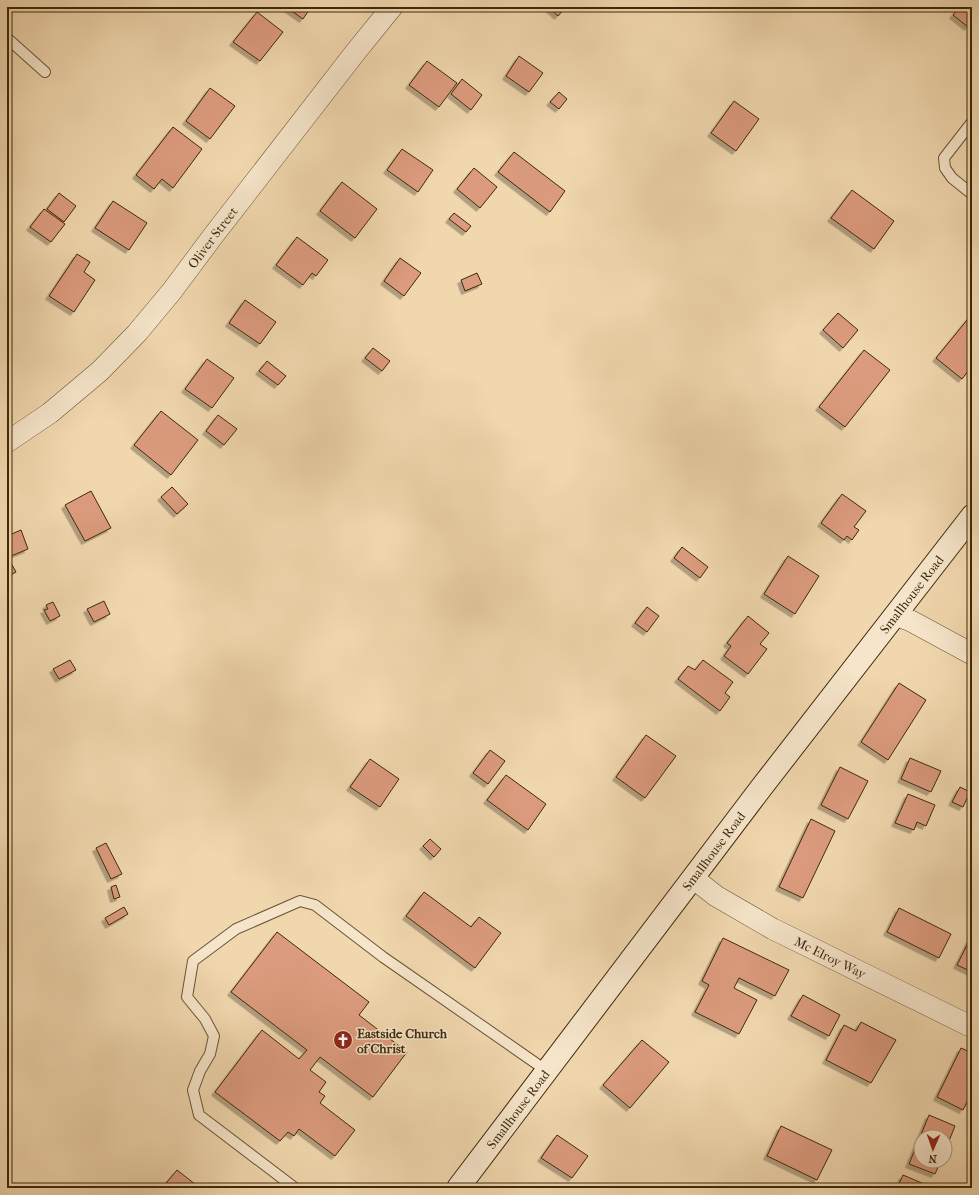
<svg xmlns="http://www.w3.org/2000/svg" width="979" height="1195" font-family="'IM FELL French Canon',serif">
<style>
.building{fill:#dc9b7e;stroke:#3d290b;filter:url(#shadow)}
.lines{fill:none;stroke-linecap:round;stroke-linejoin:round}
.lane-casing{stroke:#6a5434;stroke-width:12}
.street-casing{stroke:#6a5434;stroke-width:22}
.secondary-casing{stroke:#3d290b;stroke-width:24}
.lane{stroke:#f6e5ca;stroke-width:10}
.street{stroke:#f6e5ca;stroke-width:21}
.secondary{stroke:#f6e5ca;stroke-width:22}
.labels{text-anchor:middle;stroke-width:3;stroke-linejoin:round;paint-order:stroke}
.street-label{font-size:13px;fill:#3d290b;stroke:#f6e5ca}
.poi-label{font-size:13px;font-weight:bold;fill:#3d290b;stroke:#f6e5ca;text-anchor:start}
</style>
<defs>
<filter id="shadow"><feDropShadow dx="-3.5" dy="3.5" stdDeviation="0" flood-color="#0004"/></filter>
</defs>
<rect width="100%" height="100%" fill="#f1d7ae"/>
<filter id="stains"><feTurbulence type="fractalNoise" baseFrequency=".005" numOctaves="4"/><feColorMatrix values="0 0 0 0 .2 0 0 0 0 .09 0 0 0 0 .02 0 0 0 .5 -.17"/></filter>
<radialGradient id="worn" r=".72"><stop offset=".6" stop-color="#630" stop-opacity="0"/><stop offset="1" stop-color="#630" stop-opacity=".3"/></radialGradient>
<!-- building -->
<g class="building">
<path d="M 286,7 L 311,7 L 303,19 Z"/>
<path d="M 548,7 L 566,7 L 558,16 Z"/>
<path d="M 960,7 L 972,7 L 972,22 L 968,27 L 953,15 Z"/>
<path d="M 257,12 L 283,32 L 260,61 L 233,42 Z"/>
<path d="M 519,56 L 543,73 L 529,92 L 506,76 Z"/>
<path d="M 427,61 L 457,83 L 439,107 L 409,85 Z"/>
<path d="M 462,79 L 482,95 L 471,110 L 451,94 Z"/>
<path d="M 210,88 L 235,106 L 210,139 L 186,121 Z"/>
<path d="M 559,92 L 567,99 L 559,109 L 550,102 Z"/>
<path d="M 734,101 L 759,119 L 736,151 L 711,133 Z"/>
<path d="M 173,127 L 202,149 L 173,188 L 162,179 L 154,189 L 136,175 Z"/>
<path d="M 402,149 L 433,170 L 418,192 L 387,170 Z"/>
<path d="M 514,152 L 565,191 L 550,212 L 498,172 Z"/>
<path d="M 474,168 L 497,187 L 480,208 L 457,189 Z"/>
<path d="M 342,182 L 377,209 L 355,238 L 320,211 Z"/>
<path d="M 852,190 L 894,221 L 874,249 L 831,218 Z"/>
<path d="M 59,193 L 76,206 L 64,222 L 47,209 Z"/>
<path d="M 113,201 L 147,223 L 129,250 L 95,228 Z"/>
<path d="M 44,209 L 65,224 L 51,242 L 30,227 Z"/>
<path d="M 454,213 L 471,226 L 466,232 L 449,219 Z"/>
<path d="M 297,237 L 328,260 L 316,276 L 312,273 L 303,285 L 276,265 Z"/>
<path d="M 77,254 L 90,262 L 84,272 L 95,280 L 74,312 L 49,296 Z"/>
<path d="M 400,258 L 421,273 L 404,296 L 384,281 Z"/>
<path d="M 477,273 L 482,284 L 465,291 L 461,280 Z"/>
<path d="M 245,300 L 276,322 L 260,344 L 229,323 Z"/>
<path d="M 838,313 L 858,330 L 843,348 L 823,330 Z"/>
<path d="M 972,314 L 972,366 L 962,379 L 936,358 Z"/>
<path d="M 7,335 L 12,344 L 7,347 Z"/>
<path d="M 373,348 L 390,361 L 382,371 L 365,358 Z"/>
<path d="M 864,350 L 890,370 L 845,427 L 819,407 Z"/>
<path d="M 207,359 L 234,378 L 212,408 L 185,389 Z"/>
<path d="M 267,361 L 286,376 L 278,385 L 259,371 Z"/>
<path d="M 161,411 L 198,440 L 171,475 L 134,445 Z"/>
<path d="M 218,415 L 237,429 L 224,445 L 206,431 Z"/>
<path d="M 172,487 L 188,504 L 177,514 L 161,497 Z"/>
<path d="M 91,491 L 111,528 L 85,541 L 65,505 Z"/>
<path d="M 842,494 L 866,511 L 854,527 L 859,530 L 852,540 L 847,536 L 844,540 L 821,523 Z"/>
<path d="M 21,530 L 28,549 L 11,556 L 7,547 L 7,536 Z"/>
<path d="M 682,547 L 708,567 L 700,578 L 674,558 Z"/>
<path d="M 7,556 L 16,572 L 7,577 Z"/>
<path d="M 788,556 L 819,576 L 795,614 L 764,594 Z"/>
<path d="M 104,601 L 110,614 L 94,622 L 87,609 Z"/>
<path d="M 53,602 L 60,616 L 50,621 L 44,610 L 48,609 L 46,605 Z"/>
<path d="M 647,607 L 659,616 L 647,632 L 635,623 Z"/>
<path d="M 748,616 L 769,633 L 760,644 L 767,649 L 748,674 L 724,656 L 731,646 L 727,643 Z"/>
<path d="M 70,660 L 76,670 L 59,679 L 53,669 Z"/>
<path d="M 703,660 L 733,682 L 725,693 L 730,697 L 720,711 L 678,679 L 688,666 L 695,670 Z"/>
<path d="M 899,683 L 926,700 L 888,760 L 861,742 Z"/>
<path d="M 646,735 L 676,756 L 645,798 L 616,777 Z"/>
<path d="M 490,750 L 505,761 L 488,784 L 473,773 Z"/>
<path d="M 910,758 L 941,771 L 931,792 L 901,779 Z"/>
<path d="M 370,759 L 399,779 L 380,807 L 350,787 Z"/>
<path d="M 840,767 L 868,781 L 848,819 L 821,805 Z"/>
<path d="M 506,775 L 546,804 L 528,830 L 487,800 Z"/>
<path d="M 960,787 L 970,792 L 963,807 L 952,802 Z"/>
<path d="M 908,794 L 935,805 L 926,826 L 917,822 L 914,830 L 895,823 Z"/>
<path d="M 811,819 L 835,831 L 803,898 L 779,887 Z"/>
<path d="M 430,839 L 441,849 L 434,857 L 423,846 Z"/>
<path d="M 106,843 L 122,874 L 111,879 L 96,848 Z"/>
<path d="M 116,885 L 120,897 L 114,899 L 111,887 Z"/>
<path d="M 424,892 L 471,927 L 479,917 L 501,933 L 475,968 L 406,916 Z"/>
<path d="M 124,907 L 128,914 L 109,925 L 105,918 Z"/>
<path d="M 899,908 L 951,934 L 939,958 L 887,932 Z"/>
<path d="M 277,932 L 369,1002 L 359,1015 L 407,1052 L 373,1097 L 320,1057 L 310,1070 L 326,1082 L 319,1092 L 325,1096 L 320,1103 L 355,1130 L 335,1156 L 299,1129 L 294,1136 L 288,1132 L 280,1141 L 215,1092 L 262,1030 L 299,1059 L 307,1050 L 231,992 Z"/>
<path d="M 723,938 L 789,970 L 775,996 L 739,978 L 734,988 L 757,1000 L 739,1034 L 695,1012 L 709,985 L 702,981 Z"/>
<path d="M 970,939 L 972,940 L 972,972 L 957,965 Z"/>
<path d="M 803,995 L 840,1015 L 829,1036 L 791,1016 Z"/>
<path d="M 861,1022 L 896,1040 L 871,1083 L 826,1060 L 844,1025 L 856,1031 Z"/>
<path d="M 642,1040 L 669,1062 L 630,1108 L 603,1085 Z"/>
<path d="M 961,1048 L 972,1053 L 972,1092 L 963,1110 L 937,1097 Z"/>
<path d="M 929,1115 L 955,1126 L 945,1151 L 945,1137 L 921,1137 L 921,1161 L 941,1161 L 935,1174 L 909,1164 Z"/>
<path d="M 781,1126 L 832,1150 L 817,1180 L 767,1156 Z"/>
<path d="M 557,1135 L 588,1156 L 572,1178 L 541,1158 Z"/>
<path d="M 177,1170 L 200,1188 L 162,1188 Z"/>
<path d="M 903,1175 L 929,1186 L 928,1188 L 897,1188 Z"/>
</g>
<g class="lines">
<defs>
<g id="lane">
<path d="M 7,38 L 45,72"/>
<path d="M 972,122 L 944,158 L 945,168 L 952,178 L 972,194"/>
<path d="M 295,1188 L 199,1115 L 193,1090 L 200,1071 L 210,1054 L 214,1036 L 205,1019 L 187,997 L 193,961 L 236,929 L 300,901 L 315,905 L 383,957 L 547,1071"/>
</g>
<g id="street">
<path id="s1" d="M 7,442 L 50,413 L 100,371 L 137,333 L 172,291 L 213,236 L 354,54 L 392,7"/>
<path d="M 895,615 L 911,621 L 972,654"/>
<path id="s2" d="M 693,878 L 716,896 L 773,929 L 972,1027"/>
</g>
<g id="secondary">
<path id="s3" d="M 458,1188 L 761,788 L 972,516"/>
</g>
</defs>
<!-- lane casing -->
<use href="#lane" class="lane-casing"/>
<!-- street casing -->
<use href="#street" class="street-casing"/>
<!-- secondary casing -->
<use href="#secondary" class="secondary-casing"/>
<!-- lane -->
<use href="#lane" class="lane"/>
<!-- street -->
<use href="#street" class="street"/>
<!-- secondary -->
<use href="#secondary" class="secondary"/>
</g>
<!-- icons -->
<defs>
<symbol id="church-disc" viewBox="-11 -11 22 22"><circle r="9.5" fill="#8f2418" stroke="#f6e5ca"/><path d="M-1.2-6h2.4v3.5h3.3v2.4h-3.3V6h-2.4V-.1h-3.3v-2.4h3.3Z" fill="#fff"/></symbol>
</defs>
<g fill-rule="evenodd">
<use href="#church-disc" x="332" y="1029" width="22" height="22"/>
</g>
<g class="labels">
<!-- street labels -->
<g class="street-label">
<text dy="5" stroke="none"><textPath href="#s1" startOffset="292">Oliver Street</textPath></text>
<text dy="5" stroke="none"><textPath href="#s3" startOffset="747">Smallhouse Road</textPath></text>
<text dy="5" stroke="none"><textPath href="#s3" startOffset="423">Smallhouse Road</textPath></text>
<text dy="5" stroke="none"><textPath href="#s2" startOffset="159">Mc Elroy Way</textPath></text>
<text dy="5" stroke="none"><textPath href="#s3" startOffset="99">Smallhouse Road</textPath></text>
</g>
<!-- poi labels -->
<g class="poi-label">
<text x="357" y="1038">Eastside Church<tspan x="357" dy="15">of Christ</tspan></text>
</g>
</g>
<!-- margin -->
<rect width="979" height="1195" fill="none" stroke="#f1d7ae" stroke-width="24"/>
<rect x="8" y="8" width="963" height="1179" fill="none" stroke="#3d290b" stroke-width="2"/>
<rect x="12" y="12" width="955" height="1171" fill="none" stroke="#3d290b"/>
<!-- north arrow -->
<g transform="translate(933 1149) rotate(182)"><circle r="19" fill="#f6e5ca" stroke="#ac9a7e"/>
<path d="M0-3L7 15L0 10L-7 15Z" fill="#8f2418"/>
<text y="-6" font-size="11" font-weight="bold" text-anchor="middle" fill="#3d290b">N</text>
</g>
<rect width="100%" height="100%" filter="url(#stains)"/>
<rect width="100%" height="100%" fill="url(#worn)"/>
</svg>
